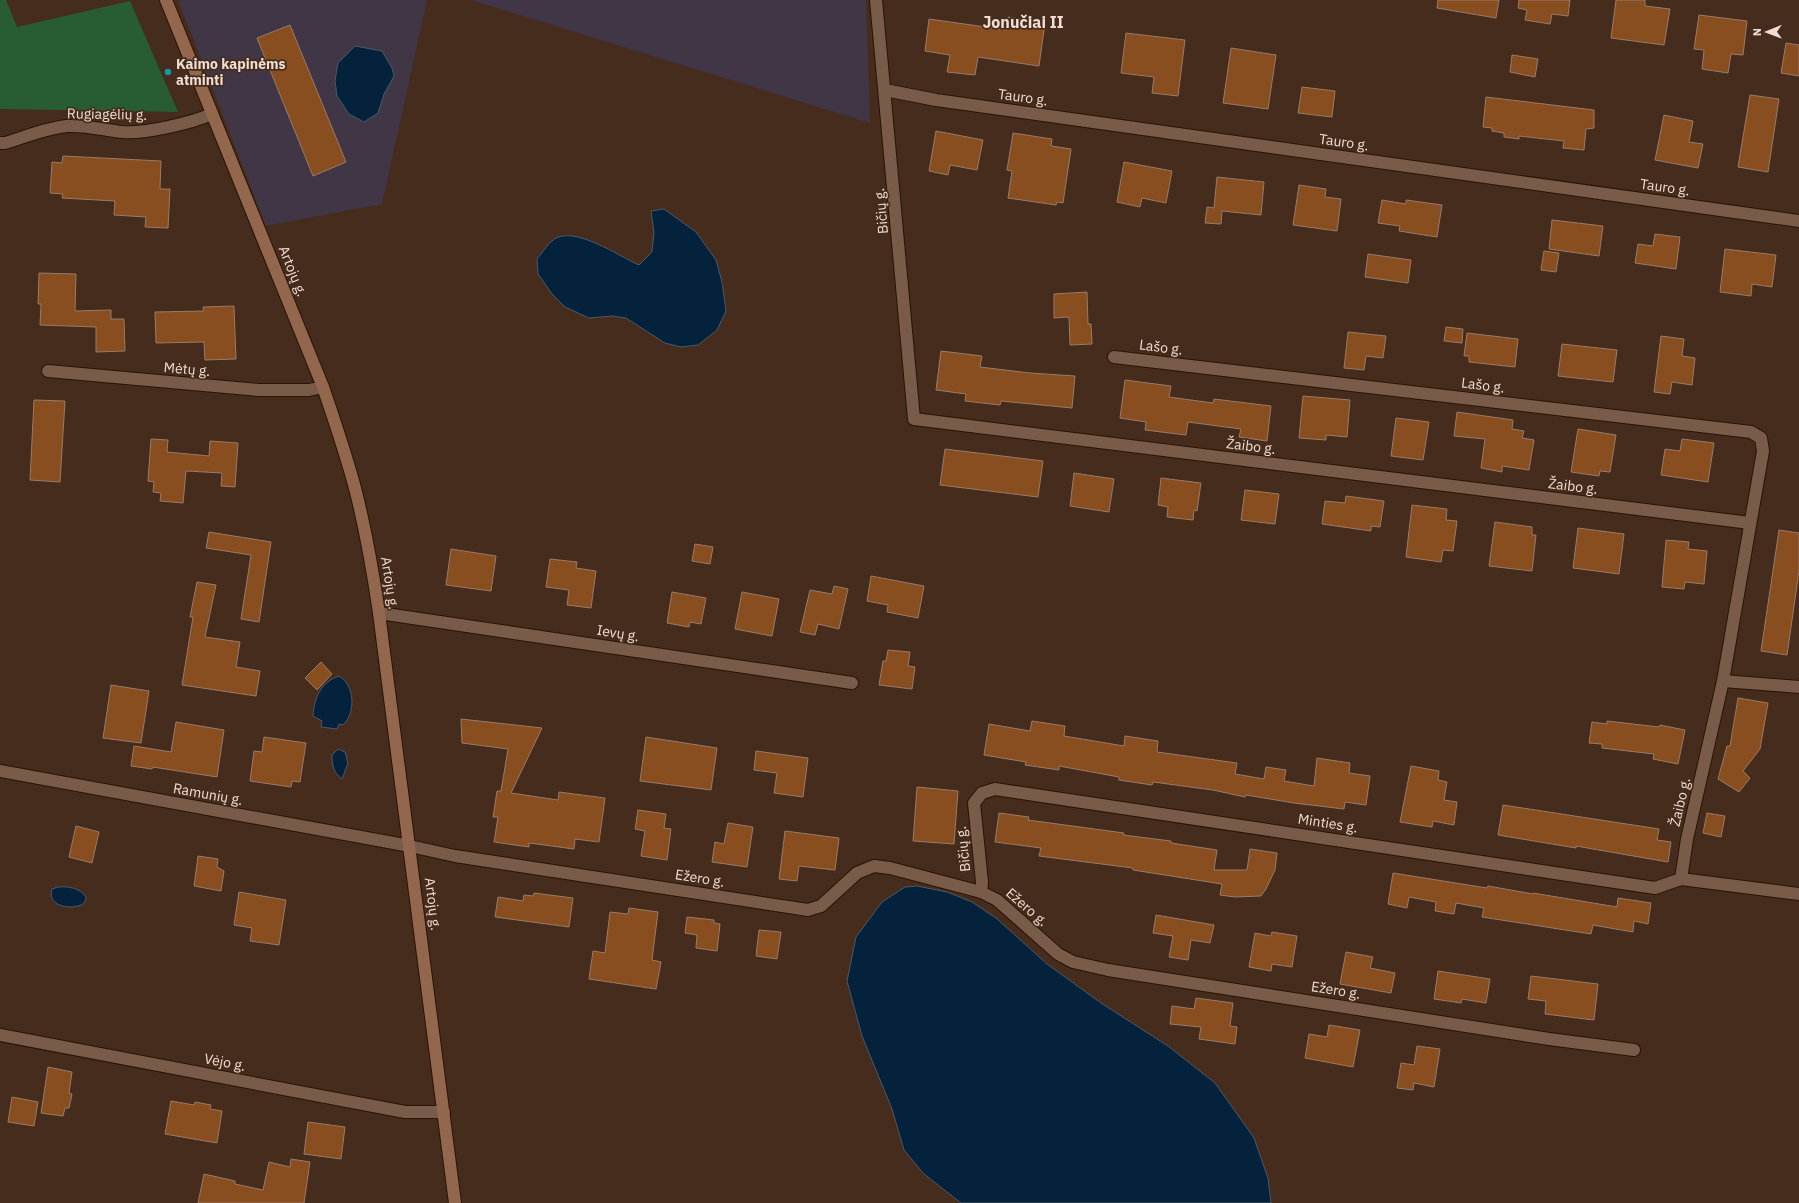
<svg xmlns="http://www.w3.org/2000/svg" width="1799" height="1203" font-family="'IBM Plex Sans',sans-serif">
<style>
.industrial{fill:#403646}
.green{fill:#285c33}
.water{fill:#04223b;stroke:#4a5a69}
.building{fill:#894e1f;stroke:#997b68}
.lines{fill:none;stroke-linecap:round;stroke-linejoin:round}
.street-casing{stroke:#2b1405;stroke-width:14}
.secondary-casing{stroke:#2b1405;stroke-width:14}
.street{stroke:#785b49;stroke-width:12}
.secondary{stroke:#92674d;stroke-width:12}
.culture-dot{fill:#0f9aa8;stroke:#462c1c;stroke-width:1.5}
.labels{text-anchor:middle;stroke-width:3.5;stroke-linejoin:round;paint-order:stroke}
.poi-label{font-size:14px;font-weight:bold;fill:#efded4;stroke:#462c1c;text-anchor:start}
.street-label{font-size:14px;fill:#efded4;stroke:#462c1c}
.quarter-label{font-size:16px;font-weight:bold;fill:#efded4;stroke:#462c1c}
</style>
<rect width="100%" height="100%" fill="#462c1c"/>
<!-- industrial -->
<g class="industrial">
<path d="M 178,0 L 427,0 L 382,204 L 266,226 Z"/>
<path d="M 471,0 L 866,0 L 870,123 Z"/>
</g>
<!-- green -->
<path class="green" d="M 0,0 L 6,0 L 17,27 L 130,1 L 178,112 L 0,109 Z"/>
<!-- water -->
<g class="water">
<path d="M 355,46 L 382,51 L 392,68 L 394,76 L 384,94 L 378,113 L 364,122 L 349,114 L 337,96 L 335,81 L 338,63 Z"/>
<path d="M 664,209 L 696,232 L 716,260 L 722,282 L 726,311 L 717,330 L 698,345 L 681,347 L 665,343 L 626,318 L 612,316 L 589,318 L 565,307 L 552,294 L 538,274 L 537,259 C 542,253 547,245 553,240 C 573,224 620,257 639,265 L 652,252 L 654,232 L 651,211 Z"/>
<path d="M 339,676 C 355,685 356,713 343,725 L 339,724 L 337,729 L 321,727 L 322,721 L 313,716 C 314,698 321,682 339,676 Z"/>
<path d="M 338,749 L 345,752 L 348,763 L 342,779 C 333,772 332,765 332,755 Z"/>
<path d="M 917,886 L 947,892 L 972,902 L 996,918 L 1047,964 L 1101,1003 L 1168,1046 L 1215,1083 L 1254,1138 L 1268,1178 L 1271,1203 L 961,1203 L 924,1174 L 904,1150 L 892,1109 L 862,1036 L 847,981 L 856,937 L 882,902 L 905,887 Z"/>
<path d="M 58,887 C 68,886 80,888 86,897 C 86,899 85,902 84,903 C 77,910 46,909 52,889 Z"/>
</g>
<!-- building -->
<g class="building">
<path d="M 1438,0 L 1499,0 L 1496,18 L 1437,8 Z"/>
<path d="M 1519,0 L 1570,0 L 1568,16 L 1552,14 L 1550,24 L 1525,20 L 1527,10 L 1518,8 Z"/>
<path d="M 1616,0 L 1645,0 L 1645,6 L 1670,9 L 1664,45 L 1611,38 Z"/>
<path d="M 1699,15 L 1747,21 L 1743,55 L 1731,54 L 1728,73 L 1702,69 L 1704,50 L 1694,49 Z"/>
<path d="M 1008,17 L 1045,23 L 1039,66 L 978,57 L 975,75 L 947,72 L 950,55 L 925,51 L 929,19 L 1007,30 Z"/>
<path d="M 290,25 L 346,162 L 313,176 L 257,38 Z"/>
<path d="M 1126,33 L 1185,40 L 1178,96 L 1152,93 L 1154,77 L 1121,73 Z"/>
<path d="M 1786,43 L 1799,45 L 1799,76 L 1781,73 Z"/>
<path d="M 1231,48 L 1276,55 L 1268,109 L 1223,103 Z"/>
<path d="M 1512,55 L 1538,59 L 1535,77 L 1510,72 Z"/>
<path d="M 1302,87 L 1335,91 L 1332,117 L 1298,113 Z"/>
<path d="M 1750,95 L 1779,99 L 1768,172 L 1738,167 Z"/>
<path d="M 1486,97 L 1594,110 L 1594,128 L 1586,129 L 1584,150 L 1563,148 L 1564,141 L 1519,136 L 1519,139 L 1504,137 L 1504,133 L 1492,131 L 1492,128 L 1483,127 Z"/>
<path d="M 1664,115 L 1693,121 L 1689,142 L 1703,144 L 1698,168 L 1655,160 Z"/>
<path d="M 936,131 L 983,140 L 977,170 L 950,165 L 948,175 L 929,171 Z"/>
<path d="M 1013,133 L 1052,139 L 1051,146 L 1071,149 L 1063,203 L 1057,202 L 1056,205 L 1008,198 L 1012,171 L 1007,170 Z"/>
<path d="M 63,156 L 161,161 L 160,189 L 170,189 L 168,228 L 145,227 L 146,217 L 114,215 L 115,201 L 62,198 L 63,194 L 50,193 L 52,162 L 62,163 Z"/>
<path d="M 1124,162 L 1172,171 L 1166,203 L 1142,198 L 1140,207 L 1117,202 Z"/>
<path d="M 1217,177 L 1264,182 L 1261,215 L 1222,211 L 1221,224 L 1205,223 L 1207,207 L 1214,208 Z"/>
<path d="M 1299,185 L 1326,189 L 1325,197 L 1341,199 L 1337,231 L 1293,225 Z"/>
<path d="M 1382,200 L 1406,204 L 1406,200 L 1442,205 L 1437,237 L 1399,231 L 1400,226 L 1378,223 Z"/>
<path d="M 1552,220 L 1603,226 L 1599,256 L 1549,249 Z"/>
<path d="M 1655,234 L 1680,237 L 1676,269 L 1635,263 L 1638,244 L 1653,246 Z"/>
<path d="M 1725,249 L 1776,255 L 1772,287 L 1752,284 L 1751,296 L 1720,292 Z"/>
<path d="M 1544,251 L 1559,253 L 1556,272 L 1541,270 Z"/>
<path d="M 1368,254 L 1411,260 L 1408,283 L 1365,277 Z"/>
<path d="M 39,273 L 76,274 L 75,311 L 111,310 L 111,319 L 124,319 L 125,351 L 96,352 L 96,327 L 40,325 L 41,304 L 38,304 Z"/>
<path d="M 1087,292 L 1088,324 L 1091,324 L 1092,344 L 1070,345 L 1069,317 L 1054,318 L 1054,294 Z"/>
<path d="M 234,306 L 236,359 L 205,360 L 204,342 L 156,343 L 155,312 L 204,311 L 203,307 Z"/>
<path d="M 1446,327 L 1463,329 L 1462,343 L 1444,341 Z"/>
<path d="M 1348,332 L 1386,336 L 1383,358 L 1366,356 L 1364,370 L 1344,368 Z"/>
<path d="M 1467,333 L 1518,339 L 1515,367 L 1469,362 L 1469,356 L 1464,356 Z"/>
<path d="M 1661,336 L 1684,339 L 1682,356 L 1695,358 L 1692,385 L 1672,382 L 1670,394 L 1654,392 Z"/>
<path d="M 1562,344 L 1617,350 L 1613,382 L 1558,376 Z"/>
<path d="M 941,351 L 982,356 L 980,367 L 1030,373 L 1075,376 L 1072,408 L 1001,401 L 1000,405 L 965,401 L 966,394 L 936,390 Z"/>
<path d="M 1125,380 L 1171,386 L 1169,397 L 1213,403 L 1214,399 L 1271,406 L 1267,441 L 1239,437 L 1241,429 L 1188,422 L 1186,435 L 1145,430 L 1146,422 L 1120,418 Z"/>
<path d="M 1303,396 L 1350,400 L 1347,437 L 1326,435 L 1326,440 L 1299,438 Z"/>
<path d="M 34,400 L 65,401 L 60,482 L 30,480 Z"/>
<path d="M 1457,412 L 1513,420 L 1512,429 L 1524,431 L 1522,438 L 1534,440 L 1529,470 L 1502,466 L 1502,472 L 1481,468 L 1485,439 L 1454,436 Z"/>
<path d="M 1396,418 L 1429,422 L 1423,460 L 1391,456 Z"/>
<path d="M 1578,429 L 1616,435 L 1610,472 L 1600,471 L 1599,476 L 1571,472 Z"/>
<path d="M 151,439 L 168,440 L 167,452 L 209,456 L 210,441 L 238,443 L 235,487 L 221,486 L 222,473 L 186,471 L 183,503 L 160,501 L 161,493 L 153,492 L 154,482 L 148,481 Z"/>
<path d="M 1682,439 L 1714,443 L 1708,482 L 1661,475 L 1665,449 L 1680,451 Z"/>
<path d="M 945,449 L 1043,461 L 1038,497 L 940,485 Z"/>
<path d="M 1074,473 L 1114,479 L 1109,512 L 1070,506 Z"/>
<path d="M 1161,478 L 1201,483 L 1197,511 L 1194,510 L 1193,520 L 1167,517 L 1168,507 L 1158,505 Z"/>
<path d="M 1245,490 L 1279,494 L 1275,524 L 1241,520 Z"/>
<path d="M 1346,496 L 1384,501 L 1380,527 L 1371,526 L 1371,531 L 1322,524 L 1325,501 L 1345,503 Z"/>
<path d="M 1412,505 L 1447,509 L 1446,520 L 1457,521 L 1453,551 L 1443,550 L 1441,562 L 1406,557 Z"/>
<path d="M 1495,522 L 1532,527 L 1532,535 L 1536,535 L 1532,571 L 1489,566 Z"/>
<path d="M 1578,528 L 1624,534 L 1619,574 L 1573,568 Z"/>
<path d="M 1779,530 L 1799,533 L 1799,571 L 1787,655 L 1761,651 Z"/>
<path d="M 209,532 L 271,542 L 259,622 L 241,619 L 251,555 L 206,548 Z"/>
<path d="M 1666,540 L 1689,542 L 1688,549 L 1707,551 L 1704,584 L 1685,582 L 1684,589 L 1662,587 Z"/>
<path d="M 695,544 L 713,547 L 710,564 L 692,561 Z"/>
<path d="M 451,549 L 496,556 L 491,591 L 446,585 Z"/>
<path d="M 550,559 L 577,562 L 576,568 L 596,571 L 591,608 L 567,605 L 569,590 L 546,587 Z"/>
<path d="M 871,576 L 924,586 L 918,618 L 887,612 L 888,605 L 867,601 Z"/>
<path d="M 197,582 L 216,585 L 205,637 L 240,642 L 236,667 L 260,671 L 256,696 L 182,685 L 193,617 L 190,617 Z"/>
<path d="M 834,586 L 848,589 L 839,629 L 818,624 L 815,635 L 800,632 L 810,590 L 832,594 Z"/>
<path d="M 672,592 L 706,598 L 701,624 L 690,622 L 689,627 L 667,623 Z"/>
<path d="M 742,592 L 779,599 L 772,636 L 735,629 Z"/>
<path d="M 888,650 L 910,652 L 908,666 L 915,667 L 912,689 L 879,685 L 883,661 L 886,661 Z"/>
<path d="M 321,662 L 332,674 L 317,690 L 305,678 Z"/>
<path d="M 111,685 L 149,691 L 141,743 L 103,738 Z"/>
<path d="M 1738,698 L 1768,703 L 1760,749 L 1743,771 L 1750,778 L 1739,792 L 1718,779 L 1727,746 L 1730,746 Z"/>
<path d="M 461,719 L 542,728 L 511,793 L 558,800 L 559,792 L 605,798 L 599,842 L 575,839 L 574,849 L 529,843 L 529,847 L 494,842 L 498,817 L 493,817 L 497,791 L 501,791 L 508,749 L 462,743 Z"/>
<path d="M 1032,721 L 1065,726 L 1064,736 L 1124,746 L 1125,736 L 1158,741 L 1157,752 L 1237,763 L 1235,774 L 1264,779 L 1266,767 L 1286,770 L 1284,781 L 1314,786 L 1317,758 L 1350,763 L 1349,773 L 1370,776 L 1366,805 L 1345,802 L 1344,809 L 1294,803 L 1246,795 L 1245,797 L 1213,790 L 1153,782 L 1152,785 L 1119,780 L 1119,777 L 1059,766 L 1059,770 L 1025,765 L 1026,762 L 984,755 L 989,724 L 1030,731 Z"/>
<path d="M 1607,721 L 1659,727 L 1660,725 L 1685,730 L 1678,764 L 1653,759 L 1654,754 L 1602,748 L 1602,744 L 1589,743 L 1592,722 L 1607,724 Z"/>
<path d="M 176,722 L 224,730 L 217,777 L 153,767 L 152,769 L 131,766 L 134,746 L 171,752 Z"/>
<path d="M 264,737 L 306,743 L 300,782 L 292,781 L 291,787 L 250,781 L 254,751 L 262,752 Z"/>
<path d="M 646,737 L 717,748 L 711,790 L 640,781 Z"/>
<path d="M 756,751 L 808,758 L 803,797 L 774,793 L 777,773 L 754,770 Z"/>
<path d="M 1411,766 L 1439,771 L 1438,780 L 1447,782 L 1444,800 L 1457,802 L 1454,825 L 1433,821 L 1432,827 L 1400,822 Z"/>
<path d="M 917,787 L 958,791 L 954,844 L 913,841 Z"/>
<path d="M 1503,805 L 1659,829 L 1657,840 L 1671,842 L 1668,862 L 1576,846 L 1576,848 L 1498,835 Z"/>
<path d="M 638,810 L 666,814 L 664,828 L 671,829 L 667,860 L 641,856 L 645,831 L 635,829 Z"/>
<path d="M 999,813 L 1029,817 L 1028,820 L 1124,833 L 1123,835 L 1171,841 L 1171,843 L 1217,850 L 1214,870 L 1247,870 L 1250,849 L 1277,853 L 1275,870 L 1266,889 L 1261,896 L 1235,897 L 1220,895 L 1222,884 L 1133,870 L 1133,868 L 1039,856 L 1041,848 L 995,842 Z"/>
<path d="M 1707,813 L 1725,816 L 1721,837 L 1703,833 Z"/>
<path d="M 728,823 L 753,827 L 747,867 L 712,862 L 715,842 L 724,844 Z"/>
<path d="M 76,826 L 99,832 L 92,863 L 69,857 Z"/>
<path d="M 785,831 L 839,838 L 835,870 L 799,866 L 797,881 L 779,879 Z"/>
<path d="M 198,856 L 218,859 L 217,867 L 224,871 L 221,891 L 194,886 Z"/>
<path d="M 1393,873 L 1487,888 L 1488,886 L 1533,894 L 1533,893 L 1617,907 L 1618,898 L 1651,903 L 1648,924 L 1634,921 L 1633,932 L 1593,925 L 1591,934 L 1482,917 L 1484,908 L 1456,903 L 1454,914 L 1435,911 L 1436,902 L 1409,897 L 1407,908 L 1388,904 Z"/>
<path d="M 239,892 L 286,900 L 279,945 L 250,941 L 252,928 L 234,925 Z"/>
<path d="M 534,893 L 573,898 L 569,927 L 495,917 L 498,897 L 523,901 L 524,895 L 533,896 Z"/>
<path d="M 629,908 L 658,912 L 652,960 L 661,962 L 656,989 L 589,979 L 593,951 L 605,953 L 610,912 L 628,914 Z"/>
<path d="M 1156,915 L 1214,925 L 1210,943 L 1191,940 L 1188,960 L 1169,957 L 1173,936 L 1153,933 Z"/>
<path d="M 687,917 L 714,920 L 714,923 L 720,924 L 717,951 L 696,948 L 697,935 L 685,933 Z"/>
<path d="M 759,930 L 781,932 L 777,959 L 756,956 Z"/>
<path d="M 1272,932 L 1297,936 L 1292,967 L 1272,964 L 1271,971 L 1249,967 L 1255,933 L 1271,936 Z"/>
<path d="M 1346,952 L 1373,957 L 1370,968 L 1395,973 L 1391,993 L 1340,984 Z"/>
<path d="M 1438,971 L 1490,979 L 1486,1003 L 1462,999 L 1461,1003 L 1434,999 Z"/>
<path d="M 1531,976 L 1598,984 L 1594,1020 L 1545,1014 L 1546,1001 L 1528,999 Z"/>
<path d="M 1196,998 L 1233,1003 L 1230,1026 L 1237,1027 L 1235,1044 L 1199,1039 L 1201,1027 L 1170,1024 L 1172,1006 L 1194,1009 Z"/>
<path d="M 1329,1025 L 1360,1030 L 1353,1067 L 1305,1058 L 1309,1034 L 1327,1037 Z"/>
<path d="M 1417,1046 L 1440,1049 L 1434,1087 L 1414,1083 L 1413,1090 L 1397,1088 L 1401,1063 L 1414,1065 Z"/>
<path d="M 48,1067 L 72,1072 L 69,1093 L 72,1094 L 69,1108 L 65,1108 L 63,1116 L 41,1113 Z"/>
<path d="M 12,1097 L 38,1102 L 34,1126 L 8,1122 Z"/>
<path d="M 171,1101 L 194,1105 L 195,1102 L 211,1105 L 210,1109 L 222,1111 L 217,1143 L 165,1134 Z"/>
<path d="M 308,1122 L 345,1127 L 341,1159 L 304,1154 Z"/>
<path d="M 291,1159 L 310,1162 L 304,1203 L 198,1203 L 204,1174 L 235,1181 L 235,1184 L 263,1190 L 269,1162 L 290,1167 Z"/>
</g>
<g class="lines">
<defs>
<g id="street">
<path d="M 876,0 L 914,419 L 1750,523"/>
<path d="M 885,90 L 936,100 L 1799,221"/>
<path d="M 0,143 L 5,143 C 25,137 46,128 67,126 C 86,125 104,130 122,132 C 145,134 191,123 212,114"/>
<path d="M 1114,357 L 1751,432 L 1761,438 L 1763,451 L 1723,681 L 1687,839 L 1681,879 L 1799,894"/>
<path d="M 48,371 L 258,390 L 309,390 L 323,387"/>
<path d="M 379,613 L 852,683"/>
<path d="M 1723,681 L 1799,687"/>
<path d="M 0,771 L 410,846 L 455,856 L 808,910 L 821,906 L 857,873 L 874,866 L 890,868 L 981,892 L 997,900 L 1058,954 L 1073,962 L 1108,970 L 1549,1039 L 1634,1050"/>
<path d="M 981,892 L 982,882 L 974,803 L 982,793 L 995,789 L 1655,888 L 1681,879"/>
<path d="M 0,1035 L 405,1112 L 444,1112"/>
</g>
<path id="secondary" d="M 166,0 L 323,387 C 335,422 347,457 356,492 C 366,532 373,572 379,613 L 455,1203"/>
</defs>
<!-- street casing -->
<use href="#street" class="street-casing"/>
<!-- secondary casing -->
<use href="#secondary" class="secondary-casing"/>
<!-- street -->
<use href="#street" class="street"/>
<!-- secondary -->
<use href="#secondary" class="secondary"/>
</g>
<!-- markers -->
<circle class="culture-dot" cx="168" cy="72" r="4"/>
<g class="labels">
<!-- poi labels -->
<g class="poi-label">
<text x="176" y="69">Kaimo kapinėms<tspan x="176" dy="16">atminti</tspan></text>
</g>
<!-- street labels -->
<g class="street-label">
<text transform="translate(1023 97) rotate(8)" y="5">Tauro g.</text>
<text transform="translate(107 114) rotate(1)" y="5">Rugiagėlių g.</text>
<text transform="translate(1344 142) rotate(8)" y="5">Tauro g.</text>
<text transform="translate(1665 187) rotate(8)" y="5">Tauro g.</text>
<text transform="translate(881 211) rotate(-95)" y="5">Bičių g.</text>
<text transform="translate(293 271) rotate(68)" y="5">Artojų g.</text>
<text transform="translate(1161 347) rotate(7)" y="5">Lašo g.</text>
<text transform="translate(187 369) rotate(5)" y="5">Mėtų g.</text>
<text transform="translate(1483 385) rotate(7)" y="5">Lašo g.</text>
<text transform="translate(1251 446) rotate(7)" y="5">Žaibo g.</text>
<text transform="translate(1573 486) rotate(7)" y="5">Žaibo g.</text>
<text transform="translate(390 583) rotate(81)" y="5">Artojų g.</text>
<text transform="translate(618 633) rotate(9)" y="5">Ievų g.</text>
<text transform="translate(208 794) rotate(10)" y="5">Ramunių g.</text>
<text transform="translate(1680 802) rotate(-77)" y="5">Žaibo g.</text>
<text transform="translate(1328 823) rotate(9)" y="5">Minties g.</text>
<text transform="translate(963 849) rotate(-96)" y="5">Bičių g.</text>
<text transform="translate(700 878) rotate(9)" y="5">Ežero g.</text>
<text transform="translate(433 904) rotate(83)" y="5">Artojų g.</text>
<text transform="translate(1027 907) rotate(41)" y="5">Ežero g.</text>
<text transform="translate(1336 990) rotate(9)" y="5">Ežero g.</text>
<text transform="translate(225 1062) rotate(11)" y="5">Vėjo g.</text>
</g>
<!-- quarter labels -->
<g class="quarter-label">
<text x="1023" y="28">Jonučiai II</text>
</g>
</g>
<!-- north arrow -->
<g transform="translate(1767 32) rotate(269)" stroke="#462c1c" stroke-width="3" paint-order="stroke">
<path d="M0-3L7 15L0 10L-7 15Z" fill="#efded4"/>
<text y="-6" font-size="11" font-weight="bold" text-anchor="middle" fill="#efded4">N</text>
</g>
</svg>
